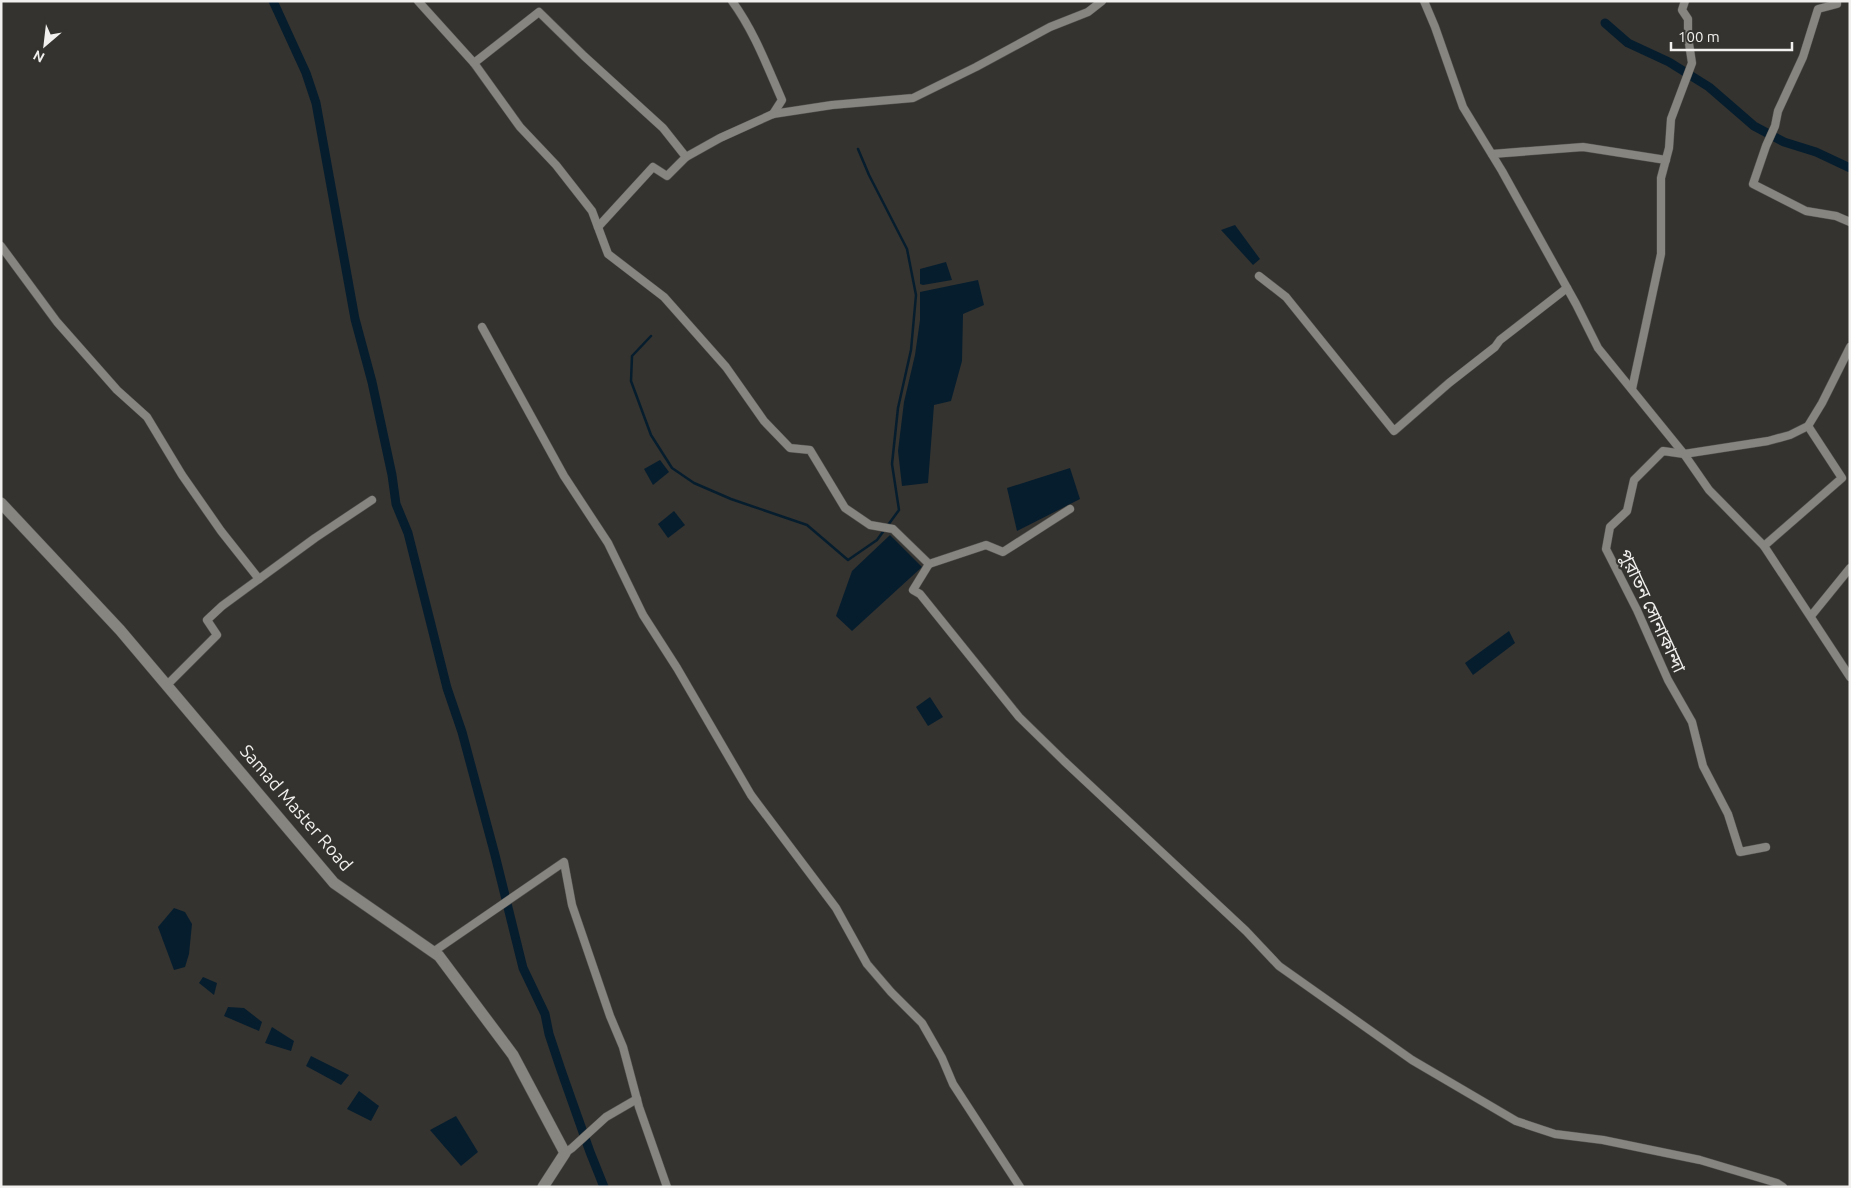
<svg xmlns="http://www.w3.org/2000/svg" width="1851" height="1188" font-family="Ubuntu,'Noto Sans Bengali',sans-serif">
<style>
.water{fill:#061d2e}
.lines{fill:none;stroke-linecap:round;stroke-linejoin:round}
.stream{stroke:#061d2e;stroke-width:2.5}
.canal{stroke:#061d2e;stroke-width:9}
.street-casing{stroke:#53524f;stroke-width:9}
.secondary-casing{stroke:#53524f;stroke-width:12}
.street{stroke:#868580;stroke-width:8}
.secondary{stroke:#868580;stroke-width:11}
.labels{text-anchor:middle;stroke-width:4.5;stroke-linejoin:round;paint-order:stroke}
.street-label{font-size:18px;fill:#f1f0ee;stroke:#34332f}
</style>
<rect width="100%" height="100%" fill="#34332f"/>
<!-- water -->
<g class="water">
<path d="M 1235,225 L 1260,259 L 1253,265 L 1221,230 Z"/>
<path d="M 946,262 L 952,280 L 923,285 L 920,284 L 920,269 Z"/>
<path d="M 978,280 L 984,305 L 963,314 L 962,361 L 951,401 L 934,405 L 928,483 L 902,486 L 898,451 L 904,402 L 915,355 L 920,320 L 920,292 Z"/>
<path d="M 660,460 L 669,472 L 653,485 L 644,469 Z"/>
<path d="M 1070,468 L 1080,499 L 1017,531 L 1007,488 Z"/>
<path d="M 674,511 L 685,525 L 668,538 L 658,524 Z"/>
<path d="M 890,535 L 922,567 L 852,631 L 836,616 L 852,571 Z"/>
<path d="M 1509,631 L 1515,643 L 1473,675 L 1465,663 Z"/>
<path d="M 930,697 L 943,717 L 928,726 L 916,707 Z"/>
<path d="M 174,908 L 185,912 L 192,924 L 189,954 L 185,967 L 174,970 L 158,927 Z"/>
<path d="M 203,977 L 217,983 L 214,995 L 199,983 Z"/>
<path d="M 228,1007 L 244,1008 L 262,1022 L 259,1031 L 224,1016 Z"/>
<path d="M 272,1027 L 294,1041 L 291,1051 L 265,1043 Z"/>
<path d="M 311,1056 L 349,1075 L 341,1085 L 306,1066 Z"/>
<path d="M 359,1091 L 379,1106 L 371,1121 L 347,1109 Z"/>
<path d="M 456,1116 L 478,1152 L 461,1166 L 430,1130 Z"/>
</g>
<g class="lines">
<!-- stream -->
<path class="stream" d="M 651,336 L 632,356 L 631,381 L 651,435 L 672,468 L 694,483 L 731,499 L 807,525 L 848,560 L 877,540 L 899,510 L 892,464 L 898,408 L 911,350 L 916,295 L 907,249 L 869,175 L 858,149"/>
<!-- canal -->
<g class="canal">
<path d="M 273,1 L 306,73 L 316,103 L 355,319 L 372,382 L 392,475 L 396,504 L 408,533 L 447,688 L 462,732 L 495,855 L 523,968 L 545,1014 L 549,1034 L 561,1070 L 590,1152 L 604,1187"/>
<path d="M 1605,23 L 1628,43 L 1669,62 L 1709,87 L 1754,126 L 1784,142 L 1816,152 L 1850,168"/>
</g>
<defs>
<g id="street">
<path d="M 418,1 L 474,63 L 520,127 L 556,165 L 592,211 L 608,254 L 664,297 L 726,367 L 764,421 L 790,448 L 810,450 L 845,508 L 870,525 L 893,529 L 929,564 L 986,545 L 1003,552 L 1070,509"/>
<path d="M 732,1 C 754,31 767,66 782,100 L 773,114"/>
<path d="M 1424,1 L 1435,27 L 1463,107 L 1502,171 L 1576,304 L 1598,348 L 1684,454 L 1709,490 L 1764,546 L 1850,677"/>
<path d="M 1837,1 L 1837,4 L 1818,9 L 1803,57 L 1778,111 L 1775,126 L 1766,146 L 1753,184 L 1806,211 L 1836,216 L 1850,222"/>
<path d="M 474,63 L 539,12 L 584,56 L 663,128 L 686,157"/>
<path d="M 1492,154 L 1583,147 L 1666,160"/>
<path d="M 598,227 L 653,167 L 667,176 L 686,157 L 720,138 L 773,114 L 832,105 L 913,98 L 976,67 L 1050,27 L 1088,12 L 1102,1"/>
<path d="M 1,246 L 57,322 L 117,390 L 147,417 L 182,475 L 221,531 L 259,579"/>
<path d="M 1259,276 L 1286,297 L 1394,431 L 1449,383 L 1495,347 L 1500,340 L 1567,288"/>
<path d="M 482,327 L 564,476 L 608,543 L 643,615 L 677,668 L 751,795 L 836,908 L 867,964 L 891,992 L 922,1023 L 942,1058 L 953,1084 L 1020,1187"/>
<path d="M 1632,389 L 1661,254 L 1661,178 L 1669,148 L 1671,119 L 1692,63 L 1688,37 L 1688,19 L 1682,10 L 1685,1"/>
<path d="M 1764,546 L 1842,478 L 1808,426"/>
<path d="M 929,564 L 913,590 L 920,594 L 1019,717 L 1064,761 L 1246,931 L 1279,966 L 1412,1060 L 1516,1121 L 1555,1134 L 1603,1140 L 1700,1160 L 1777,1183 L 1783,1187"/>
<path d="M 1811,616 L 1850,568"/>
<path d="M 167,685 L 217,635 L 207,620 L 222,606 L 315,538 L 372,500"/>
<path d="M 1766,847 L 1740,852 L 1728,814 L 1703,766 L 1692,722 L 1668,680 L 1637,610 L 1606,549 L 1610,527 L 1627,511 L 1634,480 L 1663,451 L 1684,454 L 1768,441 L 1790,435 L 1808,426 L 1822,403 L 1850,347"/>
<path d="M 433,952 L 564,862 L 572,905 L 610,1016 L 623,1047 L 639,1107 L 667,1187"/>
<path d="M 565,1153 L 572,1148 L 606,1117 L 637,1099"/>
</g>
<path id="secondary" d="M 1,503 L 120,630 L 334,883 L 439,956 L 513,1055 L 565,1153 L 543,1187"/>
</defs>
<!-- street casing -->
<use href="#street" class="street-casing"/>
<!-- secondary casing -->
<use href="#secondary" class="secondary-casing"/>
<!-- street -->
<use href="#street" class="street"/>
<!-- secondary -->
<use href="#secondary" class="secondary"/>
</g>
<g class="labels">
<!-- street labels -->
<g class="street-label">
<text transform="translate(1652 611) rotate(65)" y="6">পুরাতন সোনাকান্দা</text>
<text transform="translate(296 808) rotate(49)" y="6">Samad Master Road</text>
</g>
</g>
<!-- border -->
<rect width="1851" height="1188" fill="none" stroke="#f1f0ee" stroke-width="5"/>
<!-- north arrow -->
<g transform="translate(45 45) rotate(208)" stroke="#34332f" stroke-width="4" paint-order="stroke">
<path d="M0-4L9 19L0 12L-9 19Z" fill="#f1f0ee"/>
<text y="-8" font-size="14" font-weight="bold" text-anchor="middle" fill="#f1f0ee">N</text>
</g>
<!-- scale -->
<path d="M1671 42v8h121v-8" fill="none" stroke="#f1f0ee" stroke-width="2.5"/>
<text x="1678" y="42" font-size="15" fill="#f1f0ee" stroke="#34332f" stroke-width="4" paint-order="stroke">100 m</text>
</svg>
